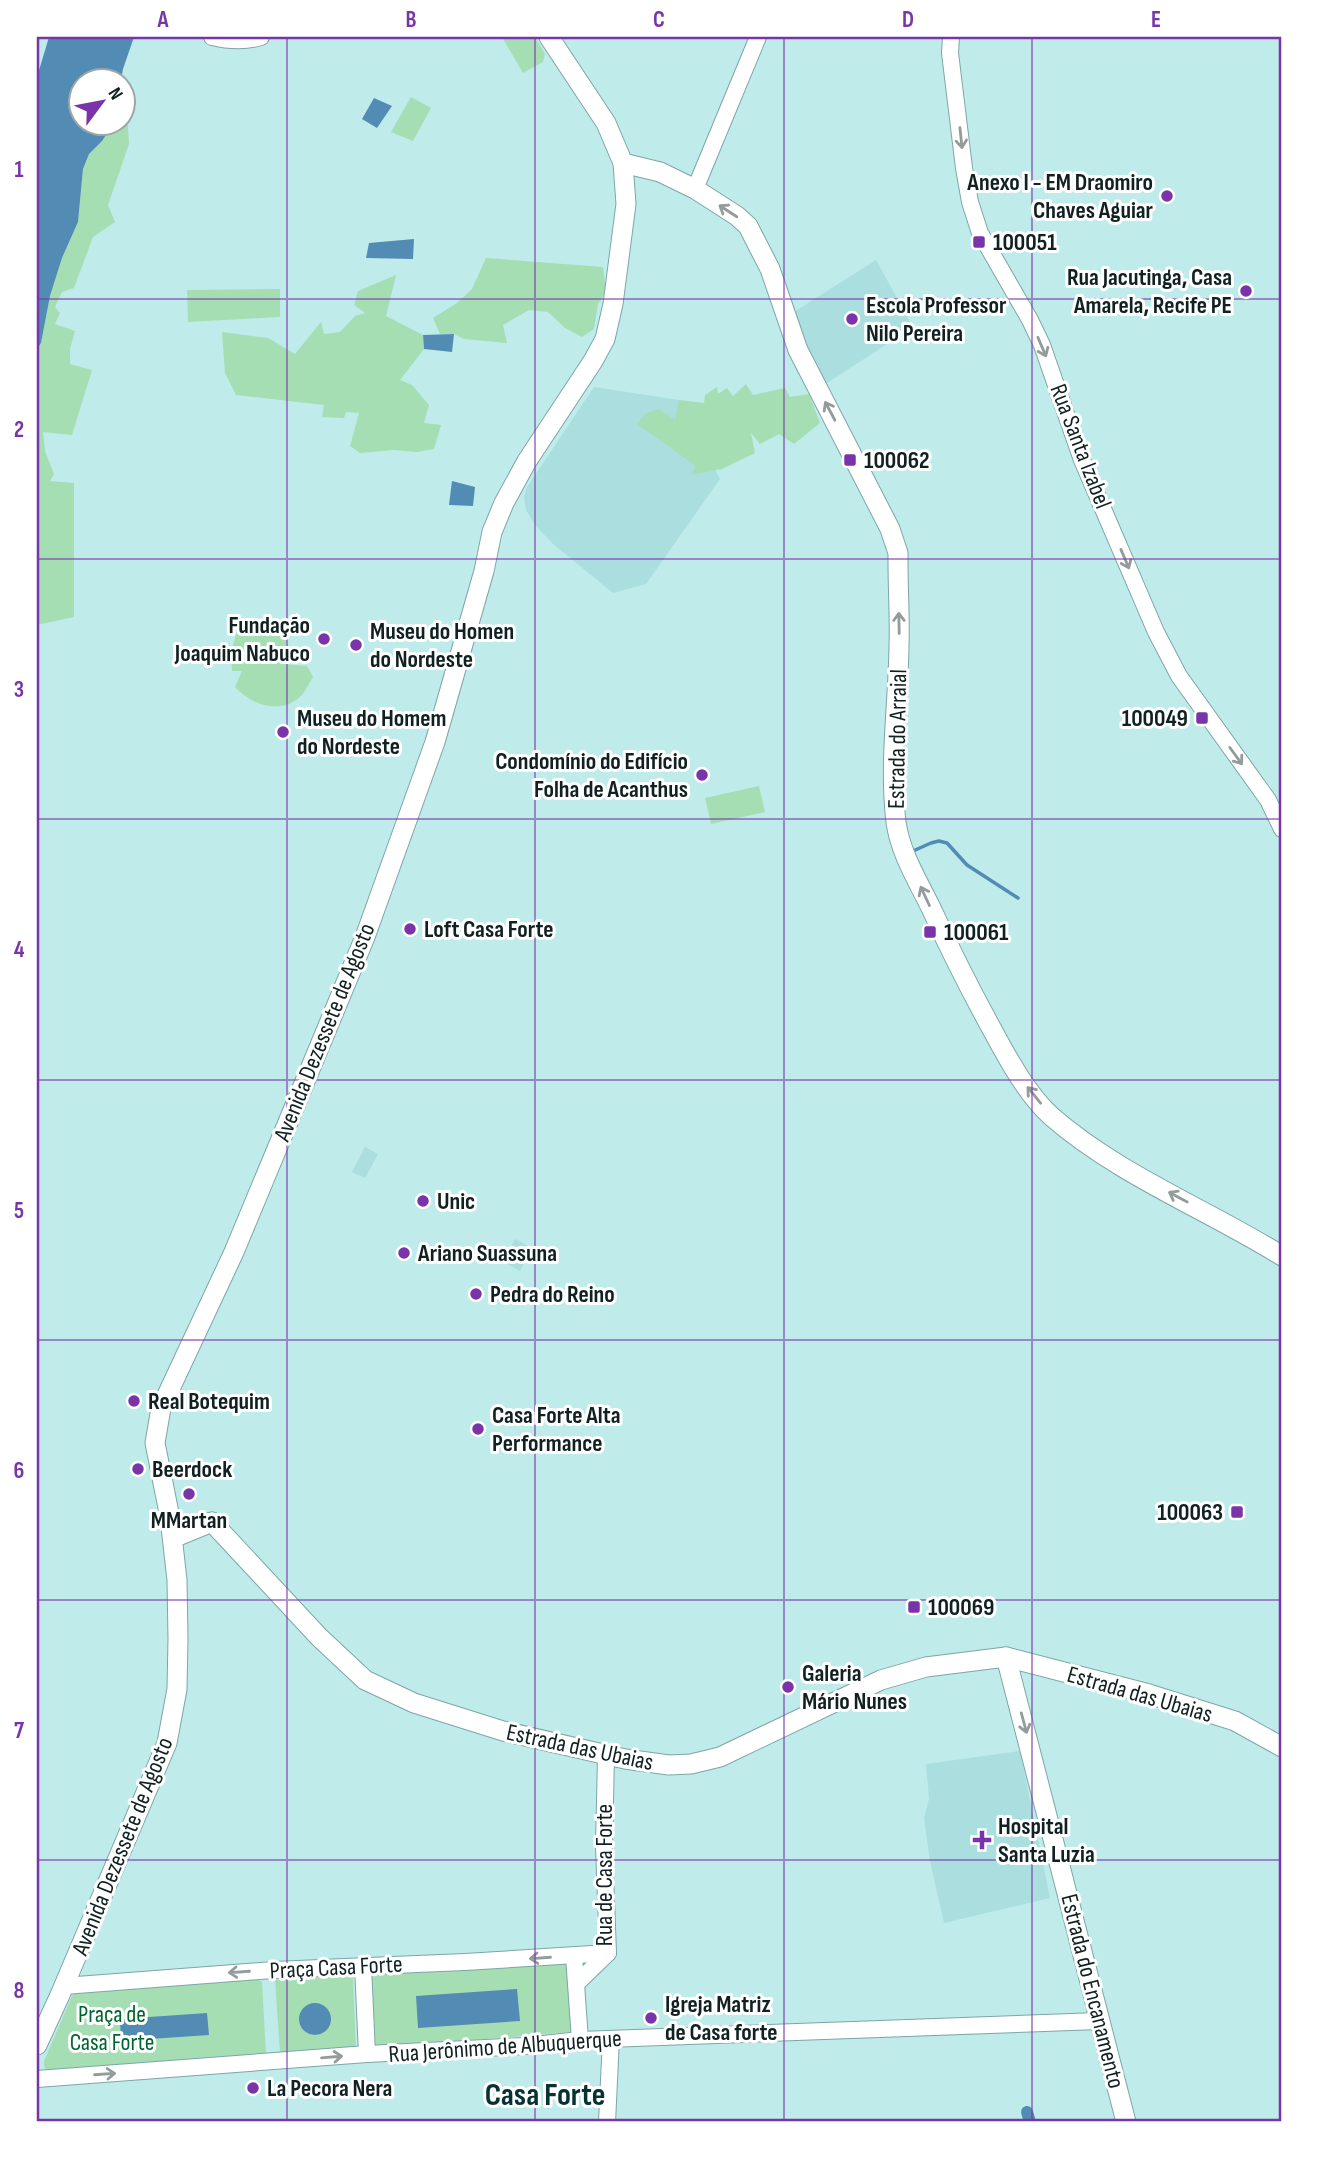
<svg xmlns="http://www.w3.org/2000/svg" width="1319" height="2159" font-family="'Sofia Sans Condensed',sans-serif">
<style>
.built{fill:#aadedf}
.green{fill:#a6deb3}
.water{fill:#528cb5}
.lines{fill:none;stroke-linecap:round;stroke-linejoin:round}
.stream{stroke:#528cb5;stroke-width:3.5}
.canal{stroke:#528cb5;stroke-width:12}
.minor-casing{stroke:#7da6a6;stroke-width:18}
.major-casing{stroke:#7da6a6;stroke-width:21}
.minor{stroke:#fff;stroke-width:16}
.major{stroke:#fff;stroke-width:19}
.oneway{stroke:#949b9b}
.grid{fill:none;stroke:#7834a8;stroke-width:2;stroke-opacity:0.55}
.poi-dot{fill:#7834a8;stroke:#fff;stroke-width:2.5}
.labels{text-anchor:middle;stroke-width:6;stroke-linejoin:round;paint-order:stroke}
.poi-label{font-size:24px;font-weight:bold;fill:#112121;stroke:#fff;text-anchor:start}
.street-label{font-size:24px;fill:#112121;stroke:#fff}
.park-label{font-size:24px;fill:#00642f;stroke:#fff}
.district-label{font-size:32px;font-weight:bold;fill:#073233;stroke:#fff}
.neatline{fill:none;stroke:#7834a8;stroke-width:2.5}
.grid-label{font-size:23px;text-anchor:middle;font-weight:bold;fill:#7834a8}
</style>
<rect width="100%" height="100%" fill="#bfebeb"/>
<!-- built -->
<g class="built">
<path d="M 876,260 L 913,327 L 824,385 L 810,358 L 794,312 Z"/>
<path d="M 594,387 L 679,400 L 720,479 L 646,584 L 613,593 L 552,543 L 536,526 L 526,510 L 524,498 L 527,487 Z"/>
<path d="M 365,1147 L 378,1154 L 365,1178 L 352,1172 Z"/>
<path d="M 515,1239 L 532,1248 L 520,1271 L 504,1262 Z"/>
<path d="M 1020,1751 L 1050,1898 L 944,1923 L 930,1861 L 924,1818 L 929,1799 L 926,1764 Z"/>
</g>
<!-- green -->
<g class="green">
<path d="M 502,37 L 535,37 L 545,54 L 543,62 L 523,73 Z"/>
<path d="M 411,97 L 431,108 L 413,141 L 391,132 Z"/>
<path d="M 123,105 L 127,109 L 129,144 L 108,205 L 115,222 L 93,237 L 74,288 L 62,292 L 55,307 L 60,313 L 55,324 L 75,331 L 70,349 L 70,364 L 92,370 L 72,435 L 43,432 L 45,451 L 54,474 L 50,481 L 74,483 L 74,617 L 37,625 L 37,349 L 41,343 L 50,296 L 62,258 L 78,222 L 83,169 L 89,154 L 102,141 L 114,123 L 122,122 Z"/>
<path d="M 486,258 L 603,267 L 606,291 L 598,304 L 594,329 L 582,337 L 565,328 L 548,312 L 529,310 L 503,325 L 507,343 L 464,339 L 454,334 L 440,334 L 433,318 L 457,303 L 472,289 Z"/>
<path d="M 396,275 L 386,316 L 423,335 L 424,349 L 400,380 L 412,385 L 429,405 L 424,423 L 441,425 L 434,449 L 417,452 L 394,450 L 360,453 L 350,446 L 359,413 L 346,412 L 344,418 L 322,417 L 324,405 L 236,395 L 225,373 L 222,332 L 268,338 L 295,354 L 321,322 L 324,334 L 340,332 L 355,316 L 365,313 L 354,305 L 358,291 Z"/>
<path d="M 280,289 L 280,317 L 188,322 L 187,290 Z"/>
<path d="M 746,384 L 753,395 L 785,388 L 790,397 L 809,394 L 820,423 L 794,444 L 779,434 L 760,444 L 751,433 L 755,453 L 722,469 L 691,475 L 696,466 L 637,424 L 646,413 L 659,409 L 675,420 L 679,400 L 704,403 L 705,395 L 717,387 L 718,394 L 727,388 L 733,396 Z"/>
<path d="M 239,624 L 288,629 L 283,664 L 307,666 L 313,677 C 308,685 304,695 296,700 C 275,714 250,703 235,687 L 242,671 L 232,671 L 231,652 Z"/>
<path d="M 759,786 L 765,812 L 711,824 L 705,798 Z"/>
<path d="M 569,1962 L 572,2032 L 373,2048 L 370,1972 Z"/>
<path d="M 351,1974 L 353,1978 L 356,2048 L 283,2054 L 280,2053 L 275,1980 L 279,1978 Z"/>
<path d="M 257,1979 L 262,1982 L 266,2054 L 47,2071 L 44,2066 L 44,2061 L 72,1996 L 74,1993 L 81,1989 Z"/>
</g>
<!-- water -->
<g class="water">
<path d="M 49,37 L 134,37 L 123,69 L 121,80 L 80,80 L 80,122 L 114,123 L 102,141 L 89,154 L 83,169 L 78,222 L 62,258 L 50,296 L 41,343 L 37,349 L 37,77 Z"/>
<path d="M 374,98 L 392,106 L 377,128 L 362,119 Z"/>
<path d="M 414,239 L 413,259 L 366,258 L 369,243 Z"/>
<path d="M 454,334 L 452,352 L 424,349 L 423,335 Z"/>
<path d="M 452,481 L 475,487 L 473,506 L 449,505 Z"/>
<path d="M 517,1989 L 520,2021 L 418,2028 L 416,1996 Z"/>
<circle cx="315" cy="2019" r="16"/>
<path d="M 207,2013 L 209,2035 L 121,2041 L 120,2019 Z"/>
</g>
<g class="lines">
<!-- stream -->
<path class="stream" d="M 913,851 L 931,843 L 939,841 L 947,843 L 967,865 L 1018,898"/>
<!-- canal -->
<path class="canal" d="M 1027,2112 L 1030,2122"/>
<defs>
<g id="minor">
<path d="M 212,37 C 229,41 245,42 261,37"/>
<path d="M 951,37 L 950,53 L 964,168 L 970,202 L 980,233 L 1030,320 L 1042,345 L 1082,460 L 1156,632 L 1179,676 L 1268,800 L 1282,829"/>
<path d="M 695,189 L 758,37"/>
<path d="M 574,1956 L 580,2040"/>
<path d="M 363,1966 L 367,2054"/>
<path d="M 576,1984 L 608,1953 L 604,1847 L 606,1755"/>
<path d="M 64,1986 L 273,1970 L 465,1962 L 608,1953"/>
<path d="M 37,2079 L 367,2054 L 525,2046 L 580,2040 L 1099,2021"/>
<path d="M 607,2122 L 611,2039"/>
</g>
<g id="major">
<path d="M 623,163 L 660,172 L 695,189 L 737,216 L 748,226 L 770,269 L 798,350 L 890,529 L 898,553 L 898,562 C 898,591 900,619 899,647 C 898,706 889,764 896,822 C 900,853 919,883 932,910 C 951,952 972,993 994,1033 C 1009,1061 1028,1095 1051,1116 C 1117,1174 1208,1210 1282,1256"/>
<path d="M 212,1522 L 319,1637 L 365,1680 L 414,1703 L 503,1731 L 625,1759 L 669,1765 L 691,1764 L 720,1757 L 881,1680 L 926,1667 L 1006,1657 L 1149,1694 L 1235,1721 L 1282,1747"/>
<path d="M 173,1538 L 212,1522"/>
<path d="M 1006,1657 L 1126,2122"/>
<path d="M 37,2045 L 60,1995 L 167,1743 L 177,1689 L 178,1639 L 177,1580 L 170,1518 L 155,1443 L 161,1408 L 234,1252 L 365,937 L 435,742 L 484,571 L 492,532 L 504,503 L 527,461 L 593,361 L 605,339 L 613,304 L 626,204 L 623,163 L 606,123 L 549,37"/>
</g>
</defs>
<!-- minor casing -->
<use href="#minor" class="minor-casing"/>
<!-- major casing -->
<use href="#major" class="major-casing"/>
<!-- minor -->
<use href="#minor" class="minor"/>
<!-- major -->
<use href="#major" class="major"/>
</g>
<!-- one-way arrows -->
<defs><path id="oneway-shaft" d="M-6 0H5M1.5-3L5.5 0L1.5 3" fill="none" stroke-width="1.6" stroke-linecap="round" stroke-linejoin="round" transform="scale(1.75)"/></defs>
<g class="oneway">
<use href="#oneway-shaft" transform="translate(961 138) rotate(84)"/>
<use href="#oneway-shaft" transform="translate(728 211) rotate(-147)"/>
<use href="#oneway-shaft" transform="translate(1042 347) rotate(67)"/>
<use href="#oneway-shaft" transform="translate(830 411) rotate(-118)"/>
<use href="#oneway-shaft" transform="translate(1125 559) rotate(67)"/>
<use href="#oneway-shaft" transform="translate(899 623) rotate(-91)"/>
<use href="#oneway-shaft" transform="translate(1236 756) rotate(54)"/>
<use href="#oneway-shaft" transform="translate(925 896) rotate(-115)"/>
<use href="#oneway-shaft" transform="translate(1034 1095) rotate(-129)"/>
<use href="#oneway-shaft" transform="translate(1178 1197) rotate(-152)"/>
<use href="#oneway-shaft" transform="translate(1024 1723) rotate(75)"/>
<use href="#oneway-shaft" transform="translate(540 1958) rotate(176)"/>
<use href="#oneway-shaft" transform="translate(239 1972) rotate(176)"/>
<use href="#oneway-shaft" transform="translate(332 2057) rotate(-5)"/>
<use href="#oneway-shaft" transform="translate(105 2074) rotate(-4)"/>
</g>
<!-- grid -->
<path class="grid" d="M 287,37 L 287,2122M 535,37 L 535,2122M 784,37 L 784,2122M 1032,37 L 1032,2122M 37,299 L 1282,299M 37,559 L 1282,559M 37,819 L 1282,819M 37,1080 L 1282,1080M 37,1340 L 1282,1340M 37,1600 L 1282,1600M 37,1860 L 1282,1860"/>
<!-- markers -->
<g class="poi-dot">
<circle cx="1167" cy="196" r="7"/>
<rect x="972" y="235" width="14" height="14" rx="3.5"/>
<circle cx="1246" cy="291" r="7"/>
<circle cx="852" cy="319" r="7"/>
<rect x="843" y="453" width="14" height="14" rx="3.5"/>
<circle cx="324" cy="639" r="7"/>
<circle cx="356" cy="645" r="7"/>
<rect x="1195" y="711" width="14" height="14" rx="3.5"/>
<circle cx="283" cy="732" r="7"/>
<circle cx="702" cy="775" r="7"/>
<circle cx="410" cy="929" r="7"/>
<rect x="923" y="925" width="14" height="14" rx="3.5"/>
<circle cx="423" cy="1201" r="7"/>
<circle cx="404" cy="1253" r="7"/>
<circle cx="476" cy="1294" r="7"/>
<circle cx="134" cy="1401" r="7"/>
<circle cx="478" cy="1429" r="7"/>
<circle cx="138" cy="1469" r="7"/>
<circle cx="189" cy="1494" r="7"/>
<rect x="1230" y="1505" width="14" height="14" rx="3.5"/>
<rect x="907" y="1600" width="14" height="14" rx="3.5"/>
<circle cx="788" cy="1687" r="7"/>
<path d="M978.5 1829.5h7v7h7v7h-7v7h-7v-7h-7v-7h7z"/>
<circle cx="651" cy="2018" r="7"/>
<circle cx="253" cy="2088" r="7"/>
</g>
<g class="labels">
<!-- poi labels -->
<g class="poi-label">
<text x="1153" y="190" text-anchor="end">Anexo I - EM Draomiro<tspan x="1153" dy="28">Chaves Aguiar</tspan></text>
<text x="993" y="250">100051</text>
<text x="1232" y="285" text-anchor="end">Rua Jacutinga, Casa<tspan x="1232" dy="28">Amarela, Recife PE</tspan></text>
<text x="866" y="313">Escola Professor<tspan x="866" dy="28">Nilo Pereira</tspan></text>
<text x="864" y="468">100062</text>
<text x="310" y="633" text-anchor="end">Fundação<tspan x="310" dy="28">Joaquim Nabuco</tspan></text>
<text x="370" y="639">Museu do Homen<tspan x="370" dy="28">do Nordeste</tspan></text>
<text x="297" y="726">Museu do Homem<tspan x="297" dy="28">do Nordeste</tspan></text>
<text x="1188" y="726" text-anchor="end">100049</text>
<text x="688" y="769" text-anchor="end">Condomínio do Edifício<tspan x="688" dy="28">Folha de Acanthus</tspan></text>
<text x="424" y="937">Loft Casa Forte</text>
<text x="944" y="940">100061</text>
<text x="437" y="1209">Unic</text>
<text x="418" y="1261">Ariano Suassuna</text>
<text x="490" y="1302">Pedra do Reino</text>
<text x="148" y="1409">Real Botequim</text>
<text x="492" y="1423">Casa Forte Alta<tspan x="492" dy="28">Performance</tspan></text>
<text x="152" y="1477">Beerdock</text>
<text x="1223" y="1520" text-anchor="end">100063</text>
<text x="189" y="1528" text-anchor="middle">MMartan</text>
<text x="928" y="1615">100069</text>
<text x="802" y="1681">Galeria<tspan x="802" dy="28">Mário Nunes</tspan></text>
<text x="998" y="1834">Hospital<tspan x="998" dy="28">Santa Luzia</tspan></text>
<text x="665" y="2012">Igreja Matriz<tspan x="665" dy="28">de Casa forte</tspan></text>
<text x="267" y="2096">La Pecora Nera</text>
</g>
<!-- street labels -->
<g class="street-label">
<text transform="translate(1081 446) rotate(69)" y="8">Rua Santa Izabel</text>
<text transform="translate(897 739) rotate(-89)" y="8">Estrada do Arraial</text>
<text transform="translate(324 1032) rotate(-68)" y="8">Avenida Dezessete de Agosto</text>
<text transform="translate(1140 1694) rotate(16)" y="8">Estrada das Ubaias</text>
<text transform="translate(580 1747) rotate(12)" y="8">Estrada das Ubaias</text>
<text transform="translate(122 1846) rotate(-68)" y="8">Avenida Dezessete de Agosto</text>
<text transform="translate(604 1875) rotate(-90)" y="8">Rua de Casa Forte</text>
<text transform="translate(336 1967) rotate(-3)" y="8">Praça Casa Forte</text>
<text transform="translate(1093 1991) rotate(76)" y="8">Estrada do Encanamento</text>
<text transform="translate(505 2046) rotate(-4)" y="8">Rua Jerônimo de Albuquerque</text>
</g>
<!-- park labels -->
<g class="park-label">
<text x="112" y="2022">Praça de<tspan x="112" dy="28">Casa Forte</tspan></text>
</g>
<!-- district labels -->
<g class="district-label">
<text x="545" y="2105">Casa Forte</text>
</g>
</g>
<!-- border -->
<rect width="1319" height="2159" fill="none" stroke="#ffffff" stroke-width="77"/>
<!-- north arrow -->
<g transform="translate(102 102) rotate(58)"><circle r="33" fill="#ffffff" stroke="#a0a6a6" stroke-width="2"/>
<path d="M0-5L12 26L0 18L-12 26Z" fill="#7834a8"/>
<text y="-10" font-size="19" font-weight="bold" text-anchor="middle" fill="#112121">N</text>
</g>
<rect x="38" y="38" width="1242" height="2082" class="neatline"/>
<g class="grid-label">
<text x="163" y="27">A</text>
<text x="411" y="27">B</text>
<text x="659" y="27">C</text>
<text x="908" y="27">D</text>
<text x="1156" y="27">E</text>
<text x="19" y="177">1</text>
<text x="19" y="437">2</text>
<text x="19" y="697">3</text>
<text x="19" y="957">4</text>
<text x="19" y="1218">5</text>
<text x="19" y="1478">6</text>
<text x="19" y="1738">7</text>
<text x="19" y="1998">8</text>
</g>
</svg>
